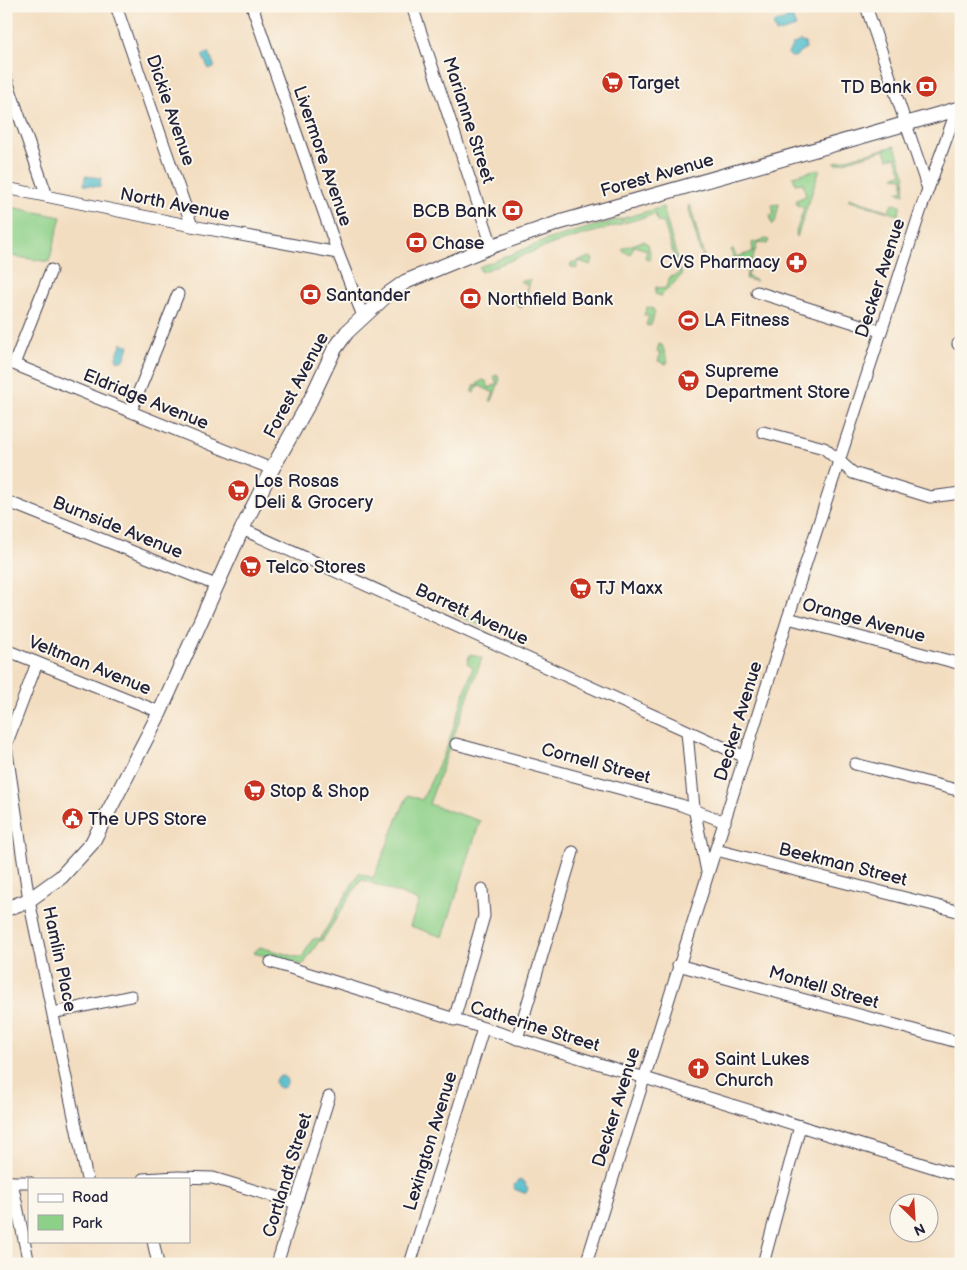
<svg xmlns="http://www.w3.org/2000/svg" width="967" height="1270" font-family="'Balsamiq Sans',sans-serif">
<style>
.green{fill:#8dd088;stroke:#587962}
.water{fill:#52becc;stroke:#3a7084}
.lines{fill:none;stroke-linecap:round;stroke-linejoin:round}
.minor-casing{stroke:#413e4f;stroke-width:13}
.major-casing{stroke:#413e4f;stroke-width:16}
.minor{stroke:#fff;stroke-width:11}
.major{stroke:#fff;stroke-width:14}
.labels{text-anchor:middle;stroke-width:4;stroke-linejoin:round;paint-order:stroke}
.poi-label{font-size:18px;fill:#22223b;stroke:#fbf7ec;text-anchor:start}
.street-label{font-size:18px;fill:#22223b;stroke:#fbf7ec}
</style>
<rect width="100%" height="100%" fill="#fbf7ec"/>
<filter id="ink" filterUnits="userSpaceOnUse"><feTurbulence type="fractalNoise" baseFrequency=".02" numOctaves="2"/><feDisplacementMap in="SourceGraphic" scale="10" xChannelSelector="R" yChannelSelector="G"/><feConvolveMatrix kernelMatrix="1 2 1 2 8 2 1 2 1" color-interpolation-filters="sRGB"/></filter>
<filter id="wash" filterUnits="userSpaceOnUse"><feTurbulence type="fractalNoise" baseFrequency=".0096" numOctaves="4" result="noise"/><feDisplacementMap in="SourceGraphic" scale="20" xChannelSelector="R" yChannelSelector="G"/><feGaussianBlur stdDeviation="1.12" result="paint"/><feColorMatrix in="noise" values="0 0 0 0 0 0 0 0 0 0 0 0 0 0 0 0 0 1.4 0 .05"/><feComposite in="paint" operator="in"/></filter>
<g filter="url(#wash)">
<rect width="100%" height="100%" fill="#f3ddc0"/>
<!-- green -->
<g class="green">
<path d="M 895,146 L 905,175 L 904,194 L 897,192 L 903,190 L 903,178 L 894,177 L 902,173 L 896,157 L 888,159 L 885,150 L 836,164 L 835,162 Z"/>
<path d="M 820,169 L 797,237 L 796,232 L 804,208 L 797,205 L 796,200 L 806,196 L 803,183 L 795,184 L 793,176 Z"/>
<path d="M 849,198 L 889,211 L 892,204 L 901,205 L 898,215 L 849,200 Z"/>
<path d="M 779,204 L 775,223 L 772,224 L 770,215 L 774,214 L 772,205 Z"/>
<path d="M 690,205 L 704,257 L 700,251 L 688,206 Z"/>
<path d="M 6,206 L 61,217 L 49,262 L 6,255 Z"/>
<path d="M 663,207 L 682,275 L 661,296 L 655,294 L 656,287 L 665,289 L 670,277 L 679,274 L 664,223 L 658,222 L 655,214 L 624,223 L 623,219 L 621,220 L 622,224 L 555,243 L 481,272 L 479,267 L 552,238 Z"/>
<path d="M 766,239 L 769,240 L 767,244 L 758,242 L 747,276 L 756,281 L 746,279 L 748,267 L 741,263 L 738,270 L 736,270 L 731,250 L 733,249 L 736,257 L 753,252 L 752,243 Z"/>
<path d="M 643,241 L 648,244 L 651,257 L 649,260 L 645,258 L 647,250 L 634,246 L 630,255 L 622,250 L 623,248 Z"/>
<path d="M 590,257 L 593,259 L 591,265 L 579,261 L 576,269 L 570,266 L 571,263 Z"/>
<path d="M 530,280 L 530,282 L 523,306 L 520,308 L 514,300 L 522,301 L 528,285 L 520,281 Z"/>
<path d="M 647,307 L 652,308 L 655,312 L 651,325 L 649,326 L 646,325 L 649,316 L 644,315 Z"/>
<path d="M 659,344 L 662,345 L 668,362 L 666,364 L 658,361 L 661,353 L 657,352 Z"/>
<path d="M 497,375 L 500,379 L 492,401 L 490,401 L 494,393 L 478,385 L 474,393 L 472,392 L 475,385 L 483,380 L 486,381 L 489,388 L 497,384 L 494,376 Z"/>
<path d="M 454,614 L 471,618 L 472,615 L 477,617 L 485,628 Z"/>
<path d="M 470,654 L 482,658 L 429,804 L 480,821 L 443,937 L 410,926 L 419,901 L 361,879 L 322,941 L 319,941 L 303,965 L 253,953 L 260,947 L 297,957 L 302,957 L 312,940 L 316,938 L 320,939 L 359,873 L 373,878 C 386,851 395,822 408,795 L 422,800 L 447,747 L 473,667 L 467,663 Z"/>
</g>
<!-- water -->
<g class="water">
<path d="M 792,17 L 796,27 L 776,33 L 773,23 Z"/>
<path d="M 800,41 L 805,43 L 806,48 L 795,57 L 791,57 L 788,54 L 792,45 Z"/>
<path d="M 209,52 L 214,65 L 214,68 L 209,69 L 202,55 Z"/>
<path d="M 85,176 L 101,178 L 100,187 L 84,185 Z"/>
<path d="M 122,343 L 129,346 L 124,360 L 121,361 L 117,360 L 116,357 Z"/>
<circle cx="281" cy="1082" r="6"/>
<path d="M 519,1180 L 526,1183 L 525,1185 L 528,1189 L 526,1193 L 524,1193 L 514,1189 L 514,1185 Z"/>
</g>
</g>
<g filter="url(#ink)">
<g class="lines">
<defs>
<g id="minor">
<path d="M 116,6 L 192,226"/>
<path d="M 252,6 L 338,253 L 363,316"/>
<path d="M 412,6 L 492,246"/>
<path d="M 866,6 L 928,189"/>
<path d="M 6,78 L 47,196"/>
<path d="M 6,188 L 192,226 L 338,253"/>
<path d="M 757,292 L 880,331"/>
<path d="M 958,344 L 961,345"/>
<path d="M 6,361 L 272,469"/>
<path d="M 14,364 L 51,270"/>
<path d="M 131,411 L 178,294"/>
<path d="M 763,432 L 824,448 L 853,473 L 930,497 L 961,493"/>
<path d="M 6,501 L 216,585"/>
<path d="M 242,529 L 745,757"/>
<path d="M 788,618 L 961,664"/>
<path d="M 6,650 L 160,712"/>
<path d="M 687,732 L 694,808 L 707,872"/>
<path d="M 456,744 L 681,805 L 725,822"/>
<path d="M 6,745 L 37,663"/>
<path d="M 6,746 L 29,900 L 87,1179"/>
<path d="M 855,764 L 961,791"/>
<path d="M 716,850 L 961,912"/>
<path d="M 271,962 L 961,1176"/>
<path d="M 678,965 L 961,1043"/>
<path d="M 53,1013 L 131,996"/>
<path d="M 454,1020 L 484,916 L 482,889"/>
<path d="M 517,1039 L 573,852"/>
<path d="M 143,1179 L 178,1177 L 213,1178 L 296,1203"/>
<path d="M 6,1182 L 29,1182"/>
<path d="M 12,1182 L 29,1264"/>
<path d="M 153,1241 L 158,1264"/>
<path d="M 277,1264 L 329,1097"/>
<path d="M 410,1264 L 483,1029"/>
<path d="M 586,1264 L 788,618 L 922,206 L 957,109"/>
<path d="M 763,1264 L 800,1126"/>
</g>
<path id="major" d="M 6,909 L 29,900 L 61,877 L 92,843 L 160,712 L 242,529 L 272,469 L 310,401 L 334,350 L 347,332 L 388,294 L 405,282 L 441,267 L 492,246 L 561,222 L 961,108"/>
</defs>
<!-- minor casing -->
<use href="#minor" class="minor-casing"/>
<!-- major casing -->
<use href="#major" class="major-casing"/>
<!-- minor -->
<use href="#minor" class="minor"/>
<!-- major -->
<use href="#major" class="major"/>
</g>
</g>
<!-- icons -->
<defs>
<symbol id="supermarket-disc" viewBox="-11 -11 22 22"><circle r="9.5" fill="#c8321e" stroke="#fbf7ec"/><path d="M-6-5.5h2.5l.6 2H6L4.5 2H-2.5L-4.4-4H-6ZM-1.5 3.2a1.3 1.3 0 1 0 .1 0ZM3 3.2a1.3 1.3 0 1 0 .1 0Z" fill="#fff"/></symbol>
<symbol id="bank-disc" viewBox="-11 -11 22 22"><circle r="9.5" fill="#c8321e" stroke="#fbf7ec"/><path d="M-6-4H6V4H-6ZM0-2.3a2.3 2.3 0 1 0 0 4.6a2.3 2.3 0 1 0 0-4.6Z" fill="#fff"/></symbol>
<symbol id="pharmacy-disc" viewBox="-11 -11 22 22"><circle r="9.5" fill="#c8321e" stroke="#fbf7ec"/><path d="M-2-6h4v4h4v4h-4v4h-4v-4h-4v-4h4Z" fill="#fff"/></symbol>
<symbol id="stadium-disc" viewBox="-11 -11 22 22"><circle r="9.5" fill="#c8321e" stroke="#fbf7ec"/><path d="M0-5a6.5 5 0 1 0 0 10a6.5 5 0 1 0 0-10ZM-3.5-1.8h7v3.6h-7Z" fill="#fff"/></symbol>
<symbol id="civic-disc" viewBox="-11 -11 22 22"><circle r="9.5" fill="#c8321e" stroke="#fbf7ec"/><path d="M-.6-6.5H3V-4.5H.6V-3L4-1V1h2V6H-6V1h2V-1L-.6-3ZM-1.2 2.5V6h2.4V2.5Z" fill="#fff"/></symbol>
<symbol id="church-disc" viewBox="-11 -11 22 22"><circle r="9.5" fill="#c8321e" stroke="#fbf7ec"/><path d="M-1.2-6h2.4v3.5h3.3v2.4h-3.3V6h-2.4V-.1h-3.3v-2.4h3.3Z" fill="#fff"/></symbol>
</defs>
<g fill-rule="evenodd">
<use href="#supermarket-disc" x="600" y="70" width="25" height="25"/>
<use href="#bank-disc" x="914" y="74" width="25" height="25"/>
<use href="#bank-disc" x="500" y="198" width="25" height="25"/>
<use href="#bank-disc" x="404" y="230" width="25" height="25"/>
<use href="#pharmacy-disc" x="784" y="250" width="25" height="25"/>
<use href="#bank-disc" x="298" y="282" width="25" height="25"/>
<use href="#bank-disc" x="458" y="286" width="25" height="25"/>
<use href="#stadium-disc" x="676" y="308" width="25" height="25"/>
<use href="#supermarket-disc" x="676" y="368" width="25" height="25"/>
<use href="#supermarket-disc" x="226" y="478" width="25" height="25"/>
<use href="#supermarket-disc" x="238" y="554" width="25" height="25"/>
<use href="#supermarket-disc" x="568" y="576" width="25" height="25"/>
<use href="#supermarket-disc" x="242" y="778" width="25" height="25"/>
<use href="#civic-disc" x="60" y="806" width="25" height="25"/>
<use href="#church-disc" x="686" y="1056" width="25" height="25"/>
</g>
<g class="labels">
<!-- poi labels -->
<g class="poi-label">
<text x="628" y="89">Target</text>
<text x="911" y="93" text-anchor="end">TD Bank</text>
<text x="496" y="217" text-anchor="end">BCB Bank</text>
<text x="432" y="249">Chase</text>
<text x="780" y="268" text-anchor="end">CVS Pharmacy</text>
<text x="326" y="301">Santander</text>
<text x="487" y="305">Northfield Bank</text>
<text x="704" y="326">LA Fitness</text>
<text x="705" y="377">Supreme<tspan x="705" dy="21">Department Store</tspan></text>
<text x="254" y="487">Los Rosas<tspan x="254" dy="21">Deli &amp; Grocery</tspan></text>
<text x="266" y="573">Telco Stores</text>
<text x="596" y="594">TJ Maxx</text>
<text x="270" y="797">Stop &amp; Shop</text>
<text x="88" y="825">The UPS Store</text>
<text x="715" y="1065">Saint Lukes<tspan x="715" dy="21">Church</tspan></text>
</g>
<!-- street labels -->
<g class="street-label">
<text transform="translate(171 110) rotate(71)" y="6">Dickie Avenue</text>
<text transform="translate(469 120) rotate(72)" y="6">Marianne Street</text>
<text transform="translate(323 156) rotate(71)" y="6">Livermore Avenue</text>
<text transform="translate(657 175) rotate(-16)" y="6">Forest Avenue</text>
<text transform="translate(175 204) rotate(11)" y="6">North Avenue</text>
<text transform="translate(880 278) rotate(-72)" y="6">Decker Avenue</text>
<text transform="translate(296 385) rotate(-62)" y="6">Forest Avenue</text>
<text transform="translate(146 399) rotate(22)" y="6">Eldridge Avenue</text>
<text transform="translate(118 527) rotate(22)" y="6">Burnside Avenue</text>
<text transform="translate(472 614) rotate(25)" y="6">Barrett Avenue</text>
<text transform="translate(864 620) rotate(15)" y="6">Orange Avenue</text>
<text transform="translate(90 665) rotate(22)" y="6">Veltman Avenue</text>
<text transform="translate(738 721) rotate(-73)" y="6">Decker Avenue</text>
<text transform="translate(596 763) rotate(15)" y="6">Cornell Street</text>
<text transform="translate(843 864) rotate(14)" y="6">Beekman Street</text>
<text transform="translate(60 959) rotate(78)" y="6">Hamlin Place</text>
<text transform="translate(824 987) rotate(16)" y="6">Montell Street</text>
<text transform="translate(535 1026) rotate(17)" y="6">Catherine Street</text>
<text transform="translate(616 1107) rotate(-73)" y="6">Decker Avenue</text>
<text transform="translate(430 1141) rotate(-73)" y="6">Lexington Avenue</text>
<text transform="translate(287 1175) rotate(-73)" y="6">Cortlandt Street</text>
</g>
</g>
<!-- margin -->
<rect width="967" height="1270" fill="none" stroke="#fbf7ec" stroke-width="25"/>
<!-- legend -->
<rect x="28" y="1178" width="162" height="65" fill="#fbf7ec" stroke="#a4a2a5"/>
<rect x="38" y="1194" width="25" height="8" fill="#ffffff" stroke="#a4a2a5"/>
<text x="72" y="1202" font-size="15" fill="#22223b">Road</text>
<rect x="38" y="1215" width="25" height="15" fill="#8dd088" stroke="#a4a2a5"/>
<text x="72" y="1228" font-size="15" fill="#22223b">Park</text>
<!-- north arrow -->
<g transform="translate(914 1218) rotate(155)"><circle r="24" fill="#fbf7ec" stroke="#a4a2a5"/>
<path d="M0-4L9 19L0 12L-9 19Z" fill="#c8321e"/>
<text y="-8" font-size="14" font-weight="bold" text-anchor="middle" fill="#22223b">N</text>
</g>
</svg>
